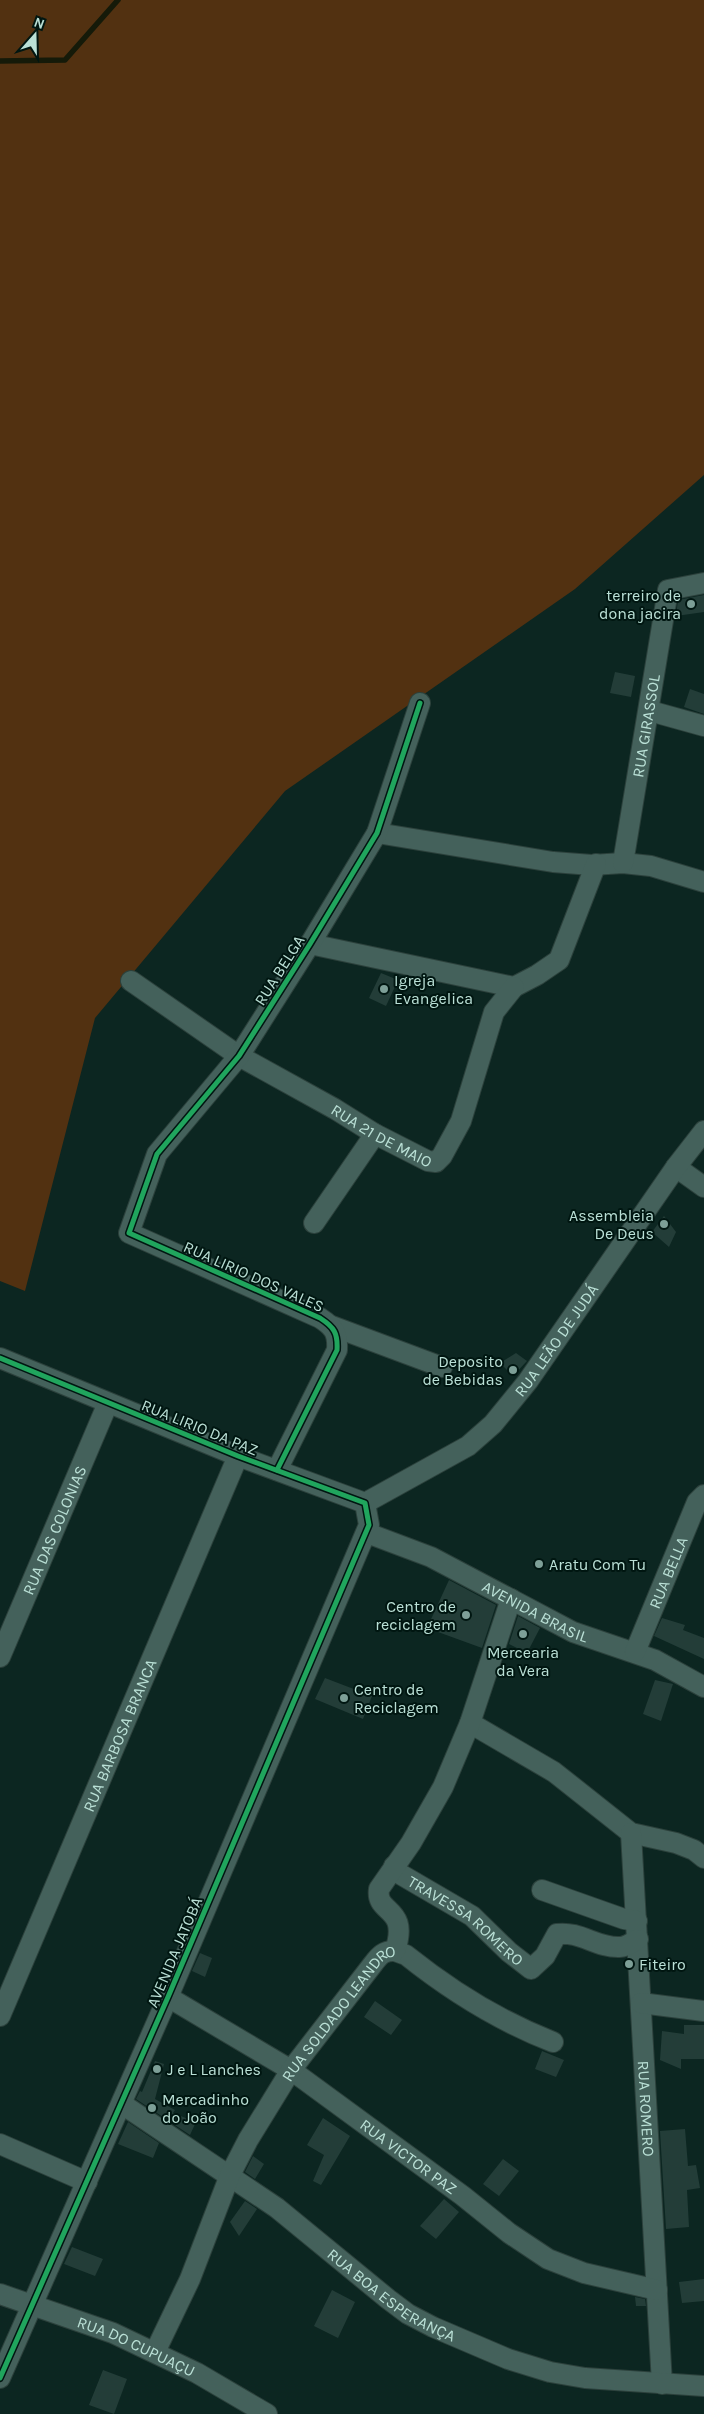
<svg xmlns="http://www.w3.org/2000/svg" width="704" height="2414" font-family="Karla,sans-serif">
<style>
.green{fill:#523111}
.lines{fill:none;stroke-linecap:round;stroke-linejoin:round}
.stream{stroke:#151a09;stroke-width:5.5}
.building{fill:#233d38}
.minor-casing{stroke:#2c413c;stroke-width:22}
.minor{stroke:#44615b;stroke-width:20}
.cycleway-casing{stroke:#001611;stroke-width:8}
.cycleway{stroke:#20a55d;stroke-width:5}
.poi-dot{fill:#7d9f97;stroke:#001611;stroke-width:2}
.labels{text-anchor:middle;stroke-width:4;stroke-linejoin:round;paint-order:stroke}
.poi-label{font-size:16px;fill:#bae0d6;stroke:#001611;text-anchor:start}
.street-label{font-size:16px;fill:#bae0d6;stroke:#001611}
</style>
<rect width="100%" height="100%" fill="#0c2621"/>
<!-- green -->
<path class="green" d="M 0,0 L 704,0 L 704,475 L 575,589 L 285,791 L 95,1018 L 25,1291 L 0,1281 Z"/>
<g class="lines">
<!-- stream -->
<path class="stream" d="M 0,61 L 65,60 L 118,0"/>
</g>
<!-- building -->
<g class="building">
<path d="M 704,595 L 704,612 L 676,616 L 678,600 Z"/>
<path d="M 615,672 L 635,676 L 631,697 L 610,693 Z"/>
<path d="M 690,689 L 704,694 L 704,714 L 684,707 Z"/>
<path d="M 381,973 L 398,980 L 386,1006 L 369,998 Z"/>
<path d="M 664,1216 L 676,1232 L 669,1247 L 652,1232 Z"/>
<path d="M 516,1353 L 527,1361 L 513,1376 L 500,1363 Z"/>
<path d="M 449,1580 L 496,1605 L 482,1648 L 427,1628 Z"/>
<path d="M 518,1616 L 540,1628 L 527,1653 L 509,1644 Z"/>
<path d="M 662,1618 L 685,1625 L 683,1630 L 704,1638 L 704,1659 L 654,1636 Z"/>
<path d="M 325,1678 L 372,1696 L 363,1719 L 315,1699 Z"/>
<path d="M 655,1680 L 673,1684 L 661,1721 L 643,1714 Z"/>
<path d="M 200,1953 L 212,1958 L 205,1977 L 192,1971 Z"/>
<path d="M 375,2001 L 402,2020 L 391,2035 L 364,2017 Z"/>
<path d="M 684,2025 L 704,2025 L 704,2059 L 681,2059 L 681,2069 L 660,2060 L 662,2031 L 684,2034 Z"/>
<path d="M 542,2051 L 564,2060 L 556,2077 L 535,2069 Z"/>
<path d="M 155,2061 L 164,2064 L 155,2099 L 175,2110 L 173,2113 L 196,2122 L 190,2135 L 136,2099 L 140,2091 L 142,2092 Z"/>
<path d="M 323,2118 L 350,2136 L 321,2185 L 313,2181 L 324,2155 L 307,2145 Z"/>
<path d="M 128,2122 L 159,2143 L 153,2158 L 118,2144 Z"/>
<path d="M 685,2129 L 688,2166 L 696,2165 L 700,2188 L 687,2190 L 689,2227 L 666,2229 L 660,2131 Z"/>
<path d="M 253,2156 L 264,2164 L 255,2179 L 245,2172 Z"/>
<path d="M 503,2159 L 519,2171 L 499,2196 L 483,2184 Z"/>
<path d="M 444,2199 L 459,2212 L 436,2239 L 420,2226 Z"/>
<path d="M 245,2201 L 257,2209 L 239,2236 L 230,2222 Z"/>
<path d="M 72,2247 L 103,2259 L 95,2276 L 64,2264 Z"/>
<path d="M 704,2279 L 704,2301 L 682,2303 L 679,2282 Z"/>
<path d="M 332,2290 L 355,2302 L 338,2338 L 314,2326 Z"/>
<path d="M 635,2297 L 645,2299 L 646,2306 L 636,2306 Z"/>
<path d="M 103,2370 L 127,2379 L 114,2414 L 89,2405 Z"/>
</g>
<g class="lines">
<defs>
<g id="minor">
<path d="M 650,711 L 704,726"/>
<path d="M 377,833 L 553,862 L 592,865 L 623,863 L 651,866 L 704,882"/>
<path id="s1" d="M 623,863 L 668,590 L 704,583"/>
<path d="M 310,944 L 514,987 L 537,975 L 559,960 L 596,864"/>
<path id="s2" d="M 131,981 L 239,1056 L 335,1109 L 375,1134 L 428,1161 L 436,1162 L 442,1156 L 461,1121 L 494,1012 L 514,987"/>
<path d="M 676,1167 L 704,1187"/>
<path d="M 314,1223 L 375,1134"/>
<path d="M 332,1326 L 442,1367"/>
<path d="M 0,1358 L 238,1456 L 365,1503 L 369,1525 L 168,1997 L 0,2378"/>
<path d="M 277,1470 L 337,1350 C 338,1333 334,1327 320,1318 L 129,1233 L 157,1154 L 239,1056 L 310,944 L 377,833 L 420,703"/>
<path id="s3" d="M 365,1503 L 468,1446 L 493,1424 L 528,1381 L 676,1167 L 704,1131"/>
<path id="s4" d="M 367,1533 L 431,1557 L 573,1632 L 655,1660 L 704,1687"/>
<path id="s5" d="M 635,1652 L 697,1502 L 704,1495"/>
<path id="s6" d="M 0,1657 L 108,1403"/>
<path d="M 470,1723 L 554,1772 L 631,1833 L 676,1843 L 694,1850 L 704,1858"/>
<path id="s7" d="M 631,1833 L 662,2384"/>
<path id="s8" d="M 394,1866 L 400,1874 L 472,1916 L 509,1952 L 531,1969 L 545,1956 L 557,1934 C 581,1931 596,1948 620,1947 C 626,1947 633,1942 638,1939"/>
<path d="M 542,1890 L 624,1919 L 637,1921"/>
<path d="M 395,1951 L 406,1955 C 451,1991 499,2021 553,2042"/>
<path id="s9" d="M 168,1997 L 291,2070 L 463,2196 L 509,2233 L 548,2259 L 584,2273 L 657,2290"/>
<path d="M 641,2003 L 704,2011"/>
<path id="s10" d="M 0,2016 L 238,1456"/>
<path id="s11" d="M 122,2104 L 277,2208 L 388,2299 L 408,2314 L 433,2327 L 508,2359 L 550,2372 L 585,2378 L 704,2386"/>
<path d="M 0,2144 L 87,2182"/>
<path id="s12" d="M 0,2294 L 113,2333 L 197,2373 L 267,2414"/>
<path id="s13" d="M 155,2352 L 190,2279 L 230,2175 L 248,2140 L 291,2070 L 373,1964 C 379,1956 384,1950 395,1951 C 410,1905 375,1915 379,1889 L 411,1843 L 443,1787 L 470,1723 L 511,1599"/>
</g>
</defs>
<!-- minor casing -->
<use href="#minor" class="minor-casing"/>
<!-- minor -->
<use href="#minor" class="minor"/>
<defs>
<g id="cycleway">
<path d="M 0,1358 L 238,1456 L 365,1503 L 369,1525 L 168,1997 L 0,2378"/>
<path d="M 277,1470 L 337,1350 C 338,1333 334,1327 320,1318 L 129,1233 L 157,1154 L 239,1056 L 310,944 L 377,833 L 420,703"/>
</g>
</defs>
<!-- cycleway casing -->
<use href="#cycleway" class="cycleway-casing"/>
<!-- cycleway -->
<use href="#cycleway" class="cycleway"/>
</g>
<!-- markers -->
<g class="poi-dot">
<circle cx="691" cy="604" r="5"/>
<circle cx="384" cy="989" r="5"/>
<circle cx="664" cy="1224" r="5"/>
<circle cx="513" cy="1370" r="5"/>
<circle cx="539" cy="1564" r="5"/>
<circle cx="466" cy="1615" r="5"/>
<circle cx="523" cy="1634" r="5"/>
<circle cx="344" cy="1698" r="5"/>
<circle cx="629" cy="1964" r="5"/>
<circle cx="157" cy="2069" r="5"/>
<circle cx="152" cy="2108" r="5"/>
</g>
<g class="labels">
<!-- poi labels -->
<g class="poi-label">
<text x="681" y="601" text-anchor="end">terreiro de<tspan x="681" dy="18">dona jacira</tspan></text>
<text x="394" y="986">Igreja<tspan x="394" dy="18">Evangelica</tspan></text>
<text x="654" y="1221" text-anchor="end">Assembleia<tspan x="654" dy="18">De Deus</tspan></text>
<text x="503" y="1367" text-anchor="end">Deposito<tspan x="503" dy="18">de Bebidas</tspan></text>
<text x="549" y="1570">Aratu Com Tu</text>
<text x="456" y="1612" text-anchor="end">Centro de<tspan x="456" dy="18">reciclagem</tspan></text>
<text x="523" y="1658" text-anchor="middle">Mercearia<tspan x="523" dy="18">da Vera</tspan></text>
<text x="354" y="1695">Centro de<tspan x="354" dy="18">Reciclagem</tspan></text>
<text x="639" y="1970">Fiteiro</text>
<text x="167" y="2075">J e L Lanches</text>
<text x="162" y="2105">Mercadinho<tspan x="162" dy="18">do João</tspan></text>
</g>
<!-- street labels -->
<g class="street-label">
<text dy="6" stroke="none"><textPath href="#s1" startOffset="139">RUA GIRASSOL</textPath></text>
<text transform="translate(279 970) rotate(-58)" y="6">RUA BELGA</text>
<text dy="6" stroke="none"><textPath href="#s2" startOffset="295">RUA 21 DE MAIO</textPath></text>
<text transform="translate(254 1276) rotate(24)" y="6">RUA LIRIO DOS VALES</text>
<text dy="6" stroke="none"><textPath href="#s3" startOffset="256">RUA LEÃO DE JUDÁ</textPath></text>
<text transform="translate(200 1427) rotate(22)" y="6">RUA LIRIO DA PAZ</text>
<text dy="6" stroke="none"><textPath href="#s6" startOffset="138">RUA DAS COLONIAS</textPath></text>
<text dy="6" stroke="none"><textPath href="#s5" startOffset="86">RUA BELLA</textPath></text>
<text dy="6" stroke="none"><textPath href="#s4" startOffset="186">AVENIDA BRASIL</textPath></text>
<text dy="6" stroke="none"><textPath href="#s10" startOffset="305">RUA BARBOSA BRANCA</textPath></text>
<text dy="6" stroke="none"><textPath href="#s8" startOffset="91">TRAVESSA ROMERO</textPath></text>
<text transform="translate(174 1952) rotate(-67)" y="6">AVENIDA JATOBÁ</text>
<text dy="6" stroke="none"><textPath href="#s13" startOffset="389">RUA SOLDADO LEANDRO</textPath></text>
<text dy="6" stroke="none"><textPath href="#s7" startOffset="276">RUA ROMERO</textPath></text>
<text dy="6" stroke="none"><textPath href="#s9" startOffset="289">RUA VICTOR PAZ</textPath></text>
<text dy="6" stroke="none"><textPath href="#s11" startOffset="331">RUA BOA ESPERANÇA</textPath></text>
<text dy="6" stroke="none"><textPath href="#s12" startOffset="146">RUA DO CUPUAÇU</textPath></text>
</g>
</g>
<!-- north arrow -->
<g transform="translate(35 35) rotate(20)" stroke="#001611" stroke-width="4" paint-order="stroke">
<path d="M0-4L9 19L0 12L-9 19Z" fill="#bae0d6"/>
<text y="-8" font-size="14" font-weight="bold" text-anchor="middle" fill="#bae0d6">N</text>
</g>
</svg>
